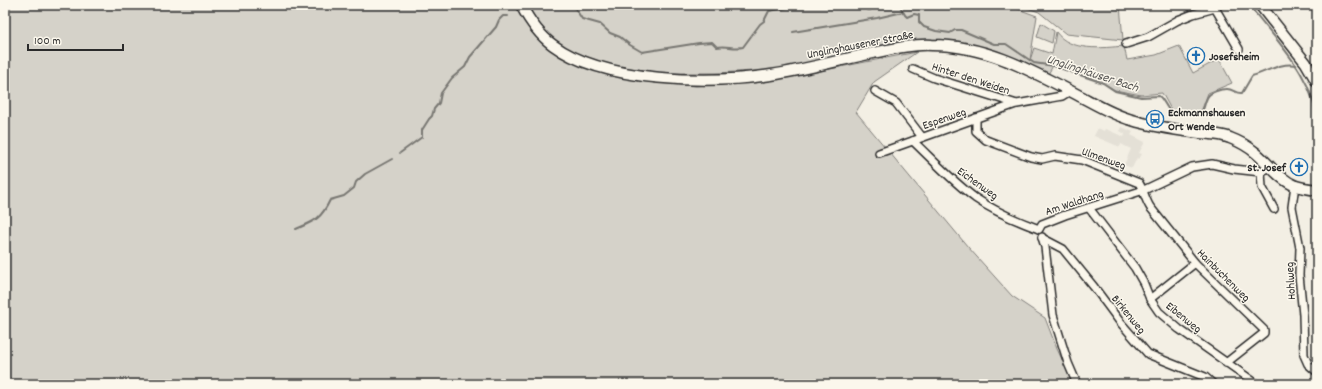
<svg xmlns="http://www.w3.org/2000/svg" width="1322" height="389" font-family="Dekko,sans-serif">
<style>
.built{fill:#e4e0d6}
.green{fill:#d5d2c9;stroke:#807e7a}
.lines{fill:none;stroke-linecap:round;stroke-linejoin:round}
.stream{stroke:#787772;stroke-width:2}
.street-casing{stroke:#2b2b2b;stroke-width:10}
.secondary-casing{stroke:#2b2b2b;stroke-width:13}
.street{stroke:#fbf7ec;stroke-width:7}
.secondary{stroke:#fbf7ec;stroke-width:10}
.labels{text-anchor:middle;stroke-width:3;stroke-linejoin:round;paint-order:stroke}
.street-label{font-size:12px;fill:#2b2b2b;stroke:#fbf7ec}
.poi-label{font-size:12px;font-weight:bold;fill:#2b2b2b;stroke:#fbf7ec;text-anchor:start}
.water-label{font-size:13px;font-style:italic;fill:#585755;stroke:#fbf7ec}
</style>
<rect width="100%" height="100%" fill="#f3efe4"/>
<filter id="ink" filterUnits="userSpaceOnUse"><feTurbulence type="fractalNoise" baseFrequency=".025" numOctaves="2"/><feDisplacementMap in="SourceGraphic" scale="8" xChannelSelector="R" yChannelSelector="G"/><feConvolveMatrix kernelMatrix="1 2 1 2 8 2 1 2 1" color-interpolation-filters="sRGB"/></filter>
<g filter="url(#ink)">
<!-- built -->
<path class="built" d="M 1122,127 L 1133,132 L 1131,135 L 1145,142 L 1139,153 L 1142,154 L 1139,159 L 1137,158 L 1132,168 L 1124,165 L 1131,149 L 1121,144 L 1120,147 L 1094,136 L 1098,128 L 1104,131 L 1105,129 L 1108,130 L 1124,137 L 1125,134 L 1120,131 Z"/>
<!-- green -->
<g class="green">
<path d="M 5,5 L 517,5 L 527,23 L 554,52 L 593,70 L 646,82 L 696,86 L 773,80 L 917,52 L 874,82 L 856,112 L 968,247 L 1012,296 L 1045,318 L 1057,349 L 1074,384 L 5,384 Z"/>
<path d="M 526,5 L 1007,5 L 1037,16 L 1030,60 L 1034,48 L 1052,54 L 1056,32 C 1070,52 1103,48 1124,46 L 1127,60 L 1156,55 L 1179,46 L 1193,73 L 1219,59 L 1232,83 L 1208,93 L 1201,112 L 1173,113 L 1162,93 L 1141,95 L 1115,90 L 1104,83 L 1054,64 L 1047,76 L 1000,52 L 955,42 L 921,40 L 773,70 L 716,73 L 664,73 L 610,65 L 568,50 L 539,26 Z"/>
<path d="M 1019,5 L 1120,5 L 1123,40 L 1066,34 L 1039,12 Z"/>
<path d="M 1041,23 L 1054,31 L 1052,43 L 1037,37 Z"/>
</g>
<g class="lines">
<!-- stream -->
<g class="stream">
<path d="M 576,5 L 575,8 L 582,19 L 600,24 L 610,33 L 620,37 L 630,45 L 642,52 L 699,43 L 712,42 L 717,47 C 726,45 733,49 743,47 L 760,24 L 764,21 L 769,11 L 804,5"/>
<path d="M 866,5 L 868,10 L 870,10 L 872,8 L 873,5"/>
<path d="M 899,5 L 900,6 L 905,15 L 907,17 L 914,14 L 919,15 L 919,22 L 924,27 L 936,31 L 950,33 L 955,30 L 961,30 L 994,44 L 1006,44 L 1034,63 L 1054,66 L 1103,83 L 1115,91 L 1141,97 L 1159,96 C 1165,101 1166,109 1173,114 L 1199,114 C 1206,108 1203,106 1207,98 C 1209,92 1221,89 1227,89 C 1233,89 1236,94 1242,93 L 1252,76 C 1267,72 1280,62 1296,65"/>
<path d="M 1249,5 C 1276,41 1315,76 1317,124"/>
<path d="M 536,8 L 538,8"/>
<path d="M 793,32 L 877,18 L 903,12"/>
<path d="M 400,153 L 422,137 L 422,130 L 429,119 L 432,116 L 434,109 L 439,103 L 441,93 L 452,78 L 465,67 L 470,57 L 496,27 L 499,20 L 503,16 L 508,16"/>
<path d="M 296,229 C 315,221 321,219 330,200 L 344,196 L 354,188 L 356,182 L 365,174 L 392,159"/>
</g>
<defs>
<g id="street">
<path d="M 1215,8 L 1239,49"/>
<path d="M 1126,44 L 1148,37 L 1178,20 L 1193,14 L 1215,8 L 1218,5"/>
<path d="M 913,69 L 934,78 L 1017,104 L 1062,96 L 1070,91"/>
<path d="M 875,91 L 896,103 L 922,137"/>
<path d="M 976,118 L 976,131 L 986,140 L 1031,157 L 1042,159 L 1055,156 L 1082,160 L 1139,183 C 1144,191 1145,199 1150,207 L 1195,263 L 1264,330 L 1264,333 L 1226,363"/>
<path d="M 913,141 C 933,160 952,181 975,198 C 994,211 1017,221 1039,229"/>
<path d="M 879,153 L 1016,104"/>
<path d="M 1261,172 L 1262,187 L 1274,209"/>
<path d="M 1295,185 L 1292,207 L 1300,248 L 1299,275 L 1303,315 L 1304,355 L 1308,364 L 1317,372"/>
<path d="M 1089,208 L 1135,268 L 1144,284 L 1150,299 L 1159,312 L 1179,329 L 1257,384"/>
<path d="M 1039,229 L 1042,224 L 1065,215 L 1144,190 L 1192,167 L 1212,164 L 1234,169 L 1261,172 L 1270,167"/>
<path d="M 1042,237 L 1045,247 L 1053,315 L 1068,363 L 1077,384"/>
<path d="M 1042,238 L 1063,249 L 1094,287 L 1120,322 L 1148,354 L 1205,377 L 1213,384"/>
<path d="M 1150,299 L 1195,263"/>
</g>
<g id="secondary">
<path d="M 521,5 C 529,20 539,35 553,45 C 604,83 710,84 771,75 C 805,70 839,60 873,53 C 892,49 912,44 932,45 C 986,45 1032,71 1078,95 C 1095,104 1113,115 1132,120 C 1154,127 1178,130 1200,133 C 1210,134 1221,134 1230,138 C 1238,141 1249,147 1256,153 C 1269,164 1280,180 1296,186 C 1303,188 1310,189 1317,190"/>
<path d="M 1260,5 L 1306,63 L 1317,82"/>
</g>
</defs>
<!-- street casing -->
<use href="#street" class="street-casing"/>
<!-- secondary casing -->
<use href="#secondary" class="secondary-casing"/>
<!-- street -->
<use href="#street" class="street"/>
<!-- secondary -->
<use href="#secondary" class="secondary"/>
</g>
</g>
<!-- icons -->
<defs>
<symbol id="church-ring" viewBox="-11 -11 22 22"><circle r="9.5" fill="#fbf7ec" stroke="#1f6fb2" stroke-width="1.5"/><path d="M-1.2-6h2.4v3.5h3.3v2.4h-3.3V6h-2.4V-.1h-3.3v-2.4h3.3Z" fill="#1f6fb2"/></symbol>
<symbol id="bus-ring" viewBox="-11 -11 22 22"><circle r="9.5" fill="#fbf7ec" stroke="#1f6fb2" stroke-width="1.5"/><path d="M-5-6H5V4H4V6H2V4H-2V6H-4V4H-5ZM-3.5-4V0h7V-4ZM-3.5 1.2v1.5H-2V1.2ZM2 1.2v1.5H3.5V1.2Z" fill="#1f6fb2"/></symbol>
</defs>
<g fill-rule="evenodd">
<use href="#church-ring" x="1186" y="46" width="20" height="20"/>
<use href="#bus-ring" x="1145" y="109" width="20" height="20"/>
<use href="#church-ring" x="1289" y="157" width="20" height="20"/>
</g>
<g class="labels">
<!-- street labels -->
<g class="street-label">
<text transform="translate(860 44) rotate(-11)" y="4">Unglinghausener Straße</text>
<text transform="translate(971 78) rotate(18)" y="4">Hinter den Weiden</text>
<text transform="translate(944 118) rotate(-19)" y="4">Espenweg</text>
<text transform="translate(1104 158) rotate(20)" y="4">Ulmenweg</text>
<text transform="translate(978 183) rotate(36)" y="4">Eichenweg</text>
<text transform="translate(1074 202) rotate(-18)" y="4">Am Waldhang</text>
<text transform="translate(1224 275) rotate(45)" y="4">Hainbuchenweg</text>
<text transform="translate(1290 281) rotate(-93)" y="4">Hohlweg</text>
<text transform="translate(1129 314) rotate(51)" y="4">Birkenweg</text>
<text transform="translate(1184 317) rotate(39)" y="4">Eibenweg</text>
</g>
<!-- poi labels -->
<g class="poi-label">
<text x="1209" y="60">Josefsheim</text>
<text x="1168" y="116">Eckmannshausen<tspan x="1168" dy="14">Ort Wende</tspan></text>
<text x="1286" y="171" text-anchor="end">St. Josef</text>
</g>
<!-- water labels -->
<g class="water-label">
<text transform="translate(1093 72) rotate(18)" y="5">Unglinghäuser Bach</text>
</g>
</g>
<!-- margin -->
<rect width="1322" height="389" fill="none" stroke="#fbf7ec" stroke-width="20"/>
<rect x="10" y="10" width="1302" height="369" fill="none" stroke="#2b2b2b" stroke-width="1.5" filter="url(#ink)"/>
<!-- scale -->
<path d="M28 44v6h95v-6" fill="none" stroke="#2b2b2b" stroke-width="2"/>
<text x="34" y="44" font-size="12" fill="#2b2b2b" stroke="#fbf7ec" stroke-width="3" paint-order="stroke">100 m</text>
</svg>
